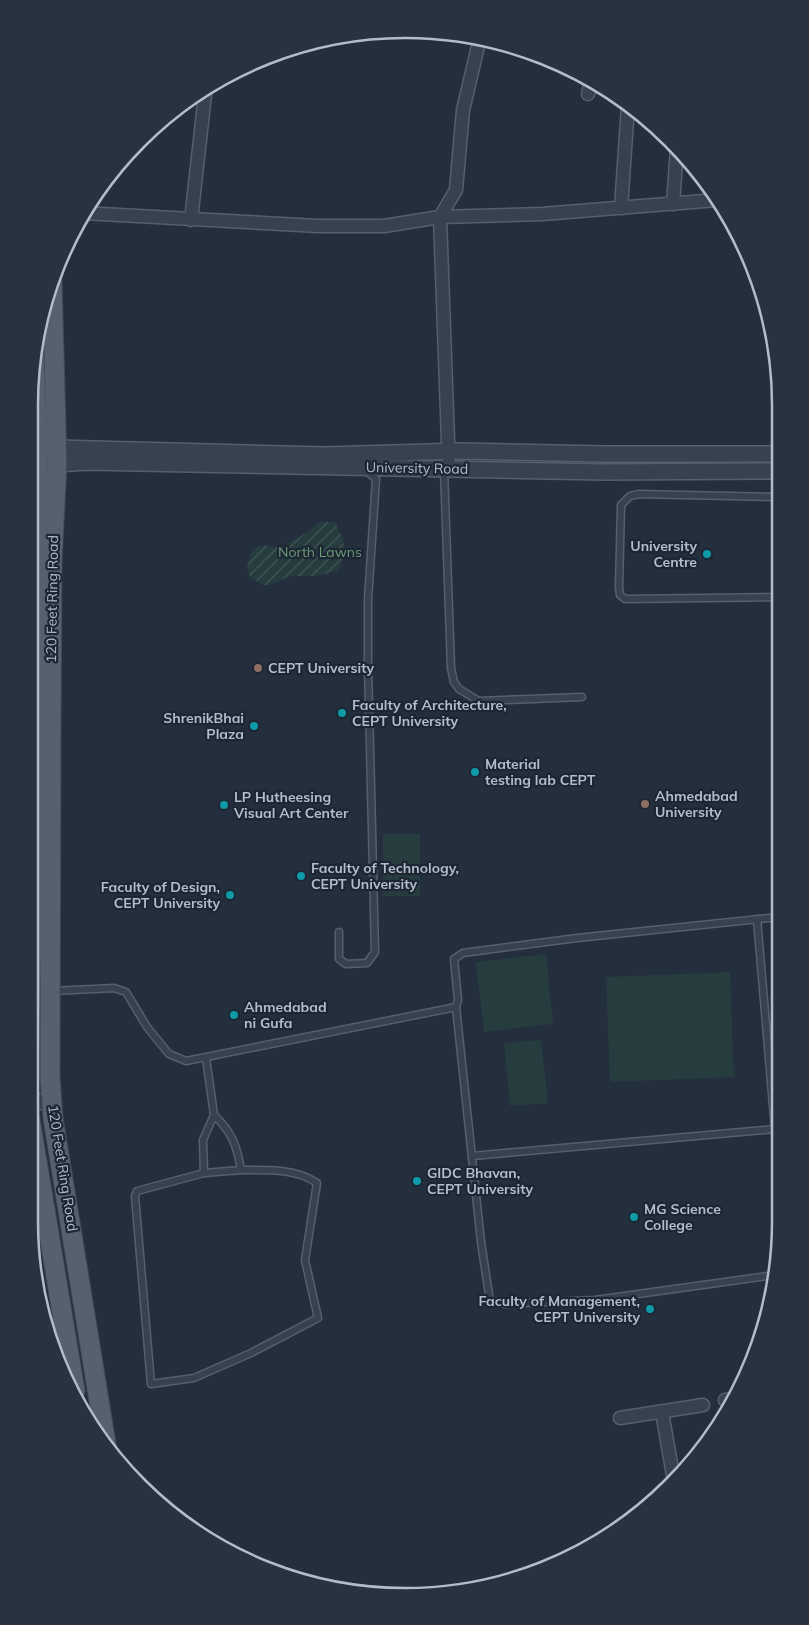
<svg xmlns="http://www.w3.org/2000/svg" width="809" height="1625" font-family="Mulish,sans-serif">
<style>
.garden{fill:url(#garden-furrows)}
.pitch{fill:#263c3f}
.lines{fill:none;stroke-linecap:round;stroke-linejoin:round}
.service-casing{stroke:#565f6c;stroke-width:9}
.minor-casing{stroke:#565f6c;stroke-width:15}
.tertiary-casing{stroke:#565f6c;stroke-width:18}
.primary-casing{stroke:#414a57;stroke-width:21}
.service{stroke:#38414e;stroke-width:6}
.minor{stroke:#38414e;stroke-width:12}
.tertiary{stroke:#38414e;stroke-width:15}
.primary{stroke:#56606e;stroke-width:19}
.culture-dot{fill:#0f9aa8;stroke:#1d2633;stroke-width:2}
.education-dot{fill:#8d6e63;stroke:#1d2633;stroke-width:2}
.labels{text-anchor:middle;stroke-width:4.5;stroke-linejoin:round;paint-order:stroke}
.street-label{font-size:14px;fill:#b4bcc9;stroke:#1d2633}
.poi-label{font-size:14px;font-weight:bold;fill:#b4bcc9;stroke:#1d2633;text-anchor:start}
.park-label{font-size:14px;fill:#6b9a76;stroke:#1d2633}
.rim{fill:none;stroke:#b4bcc9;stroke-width:2.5}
</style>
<defs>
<pattern id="garden-furrows" width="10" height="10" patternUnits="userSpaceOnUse" patternTransform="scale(1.25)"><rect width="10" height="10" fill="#263c3f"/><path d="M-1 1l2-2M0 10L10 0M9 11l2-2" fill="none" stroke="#435659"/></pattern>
</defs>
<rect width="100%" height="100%" fill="#242f3e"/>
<!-- garden -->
<path class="garden" d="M 319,522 L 335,522 L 343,540 L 345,556 L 338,571 L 316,576 L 290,576 L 267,586 L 250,578 L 247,567 L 252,550 C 265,543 265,547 278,547 C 287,547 313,529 319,522 Z"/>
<!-- pitch -->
<g class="pitch">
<rect x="383" y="834" width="37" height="62"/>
<path d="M 546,954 L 553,1024 L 484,1032 L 476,962 Z"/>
<path d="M 730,972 L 734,1077 L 610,1082 L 606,977 Z"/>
<path d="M 541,1040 L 548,1103 L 510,1106 L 504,1043 Z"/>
</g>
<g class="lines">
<defs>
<g id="service">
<path d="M 444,469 L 451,668 L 454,682 L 459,689 L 479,701 L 582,697"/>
<path d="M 777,497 L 639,494 L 630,496 L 621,505 L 619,588 L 620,595 L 625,599 L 778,597"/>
<path d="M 757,919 L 775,1129 L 778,1129"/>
<path d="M 339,932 L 339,959 L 346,964 L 367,963 L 375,952 L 368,666 L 368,599 L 376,479 L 369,473 L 369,469"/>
<path d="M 52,991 L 114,988 L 126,992 L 147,1027 L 169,1054 L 186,1061 L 456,1007 L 458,1000 L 454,959 L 463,953 L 577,938 L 779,917"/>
<path d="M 456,1007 L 481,1242 L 490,1301 L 505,1304 L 595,1300 L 775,1275"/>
<path d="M 206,1058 L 214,1115 L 203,1140 L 204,1173 L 137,1191 L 135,1196 L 151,1384 L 194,1378 L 251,1353 L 318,1318 L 305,1260 L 317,1183 C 295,1168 267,1170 241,1170 C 237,1146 232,1132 214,1115"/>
<path d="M 472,1156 L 775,1129"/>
<path d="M 204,1173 L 241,1170"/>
</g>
<g id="minor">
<path d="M 588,94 L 591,81"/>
<path d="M 673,204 L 677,148"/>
<path d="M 621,208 L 628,106"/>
<path d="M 83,213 L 318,226 L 384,226 L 440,217 L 542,214 L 717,200"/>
<path d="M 191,220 L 206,86"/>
<path d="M 449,469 L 440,217 L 456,190 L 463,110 L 480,38"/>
<path d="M 725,1400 L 733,1399"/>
<path d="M 662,1412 L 674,1481"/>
<path d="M 620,1418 L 703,1405"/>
</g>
<g id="tertiary">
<path d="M 57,448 L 325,455 L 461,451 L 603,454 L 777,454"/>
<path d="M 57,464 L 87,462 L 605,472 L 777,471"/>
<path d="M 29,1103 L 52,1100"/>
</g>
<g id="primary">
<path d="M 52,281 L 57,464 L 52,561 L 51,730 L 50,1077 L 53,1118 L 107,1450"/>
<path d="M 29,1049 L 34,855 L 33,774 L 36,680 L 38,447 L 34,354"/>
<path d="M 29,1113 L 75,1391"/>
</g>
</defs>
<!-- service casing -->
<use href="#service" class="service-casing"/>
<!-- minor casing -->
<use href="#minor" class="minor-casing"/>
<!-- tertiary casing -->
<use href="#tertiary" class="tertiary-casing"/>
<!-- primary casing -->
<use href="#primary" class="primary-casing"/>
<!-- service -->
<use href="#service" class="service"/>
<!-- minor -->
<use href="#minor" class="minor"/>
<!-- tertiary -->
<use href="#tertiary" class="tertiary"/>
<!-- primary -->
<use href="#primary" class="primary"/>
</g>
<!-- markers -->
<g class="culture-dot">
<circle cx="707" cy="554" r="5"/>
<circle cx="342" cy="713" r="5"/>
<circle cx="254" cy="726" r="5"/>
<circle cx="475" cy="772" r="5"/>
<circle cx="224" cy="805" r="5"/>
<circle cx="301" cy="876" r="5"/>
<circle cx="230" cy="895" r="5"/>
<circle cx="234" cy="1015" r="5"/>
<circle cx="417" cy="1181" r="5"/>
<circle cx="634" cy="1217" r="5"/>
<circle cx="650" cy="1309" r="5"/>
</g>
<g class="education-dot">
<circle cx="258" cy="668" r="5"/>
<circle cx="645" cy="804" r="5"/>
</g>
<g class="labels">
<!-- street labels -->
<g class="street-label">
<text transform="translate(417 468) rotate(1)" y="5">University Road</text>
<text transform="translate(52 599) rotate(-89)" y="5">120 Feet Ring Road</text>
<text transform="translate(63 1168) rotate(81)" y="5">120 Feet Ring Road</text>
</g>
<!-- poi labels -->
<g class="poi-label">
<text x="697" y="551" text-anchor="end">University<tspan x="697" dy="16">Centre</tspan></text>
<text x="268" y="673">CEPT University</text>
<text x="352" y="710">Faculty of Architecture,<tspan x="352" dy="16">CEPT University</tspan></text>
<text x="244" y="723" text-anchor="end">ShrenikBhai<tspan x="244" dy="16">Plaza</tspan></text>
<text x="485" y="769">Material<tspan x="485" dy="16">testing lab CEPT</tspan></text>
<text x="655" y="801">Ahmedabad<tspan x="655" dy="16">University</tspan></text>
<text x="234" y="802">LP Hutheesing<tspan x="234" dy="16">Visual Art Center</tspan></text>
<text x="311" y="873">Faculty of Technology,<tspan x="311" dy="16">CEPT University</tspan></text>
<text x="220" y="892" text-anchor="end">Faculty of Design,<tspan x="220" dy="16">CEPT University</tspan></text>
<text x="244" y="1012">Ahmedabad<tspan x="244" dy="16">ni Gufa</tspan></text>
<text x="427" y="1178">GIDC Bhavan,<tspan x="427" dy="16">CEPT University</tspan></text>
<text x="644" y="1214">MG Science<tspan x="644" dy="16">College</tspan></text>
<text x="640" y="1306" text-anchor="end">Faculty of Management,<tspan x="640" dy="16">CEPT University</tspan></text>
</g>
<!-- park labels -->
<g class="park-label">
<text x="320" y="557">North Lawns</text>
</g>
</g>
<!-- crop -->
<path d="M0 0H809V1625H0ZM405 38H405A367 367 0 0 1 772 405V1221A367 367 0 0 1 405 1588H405A367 367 0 0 1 38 1221V405A367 367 0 0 1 405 38Z" fill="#29323f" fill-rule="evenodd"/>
<path class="rim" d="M405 38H405A367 367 0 0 1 772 405V1221A367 367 0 0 1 405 1588H405A367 367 0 0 1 38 1221V405A367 367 0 0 1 405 38Z"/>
</svg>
